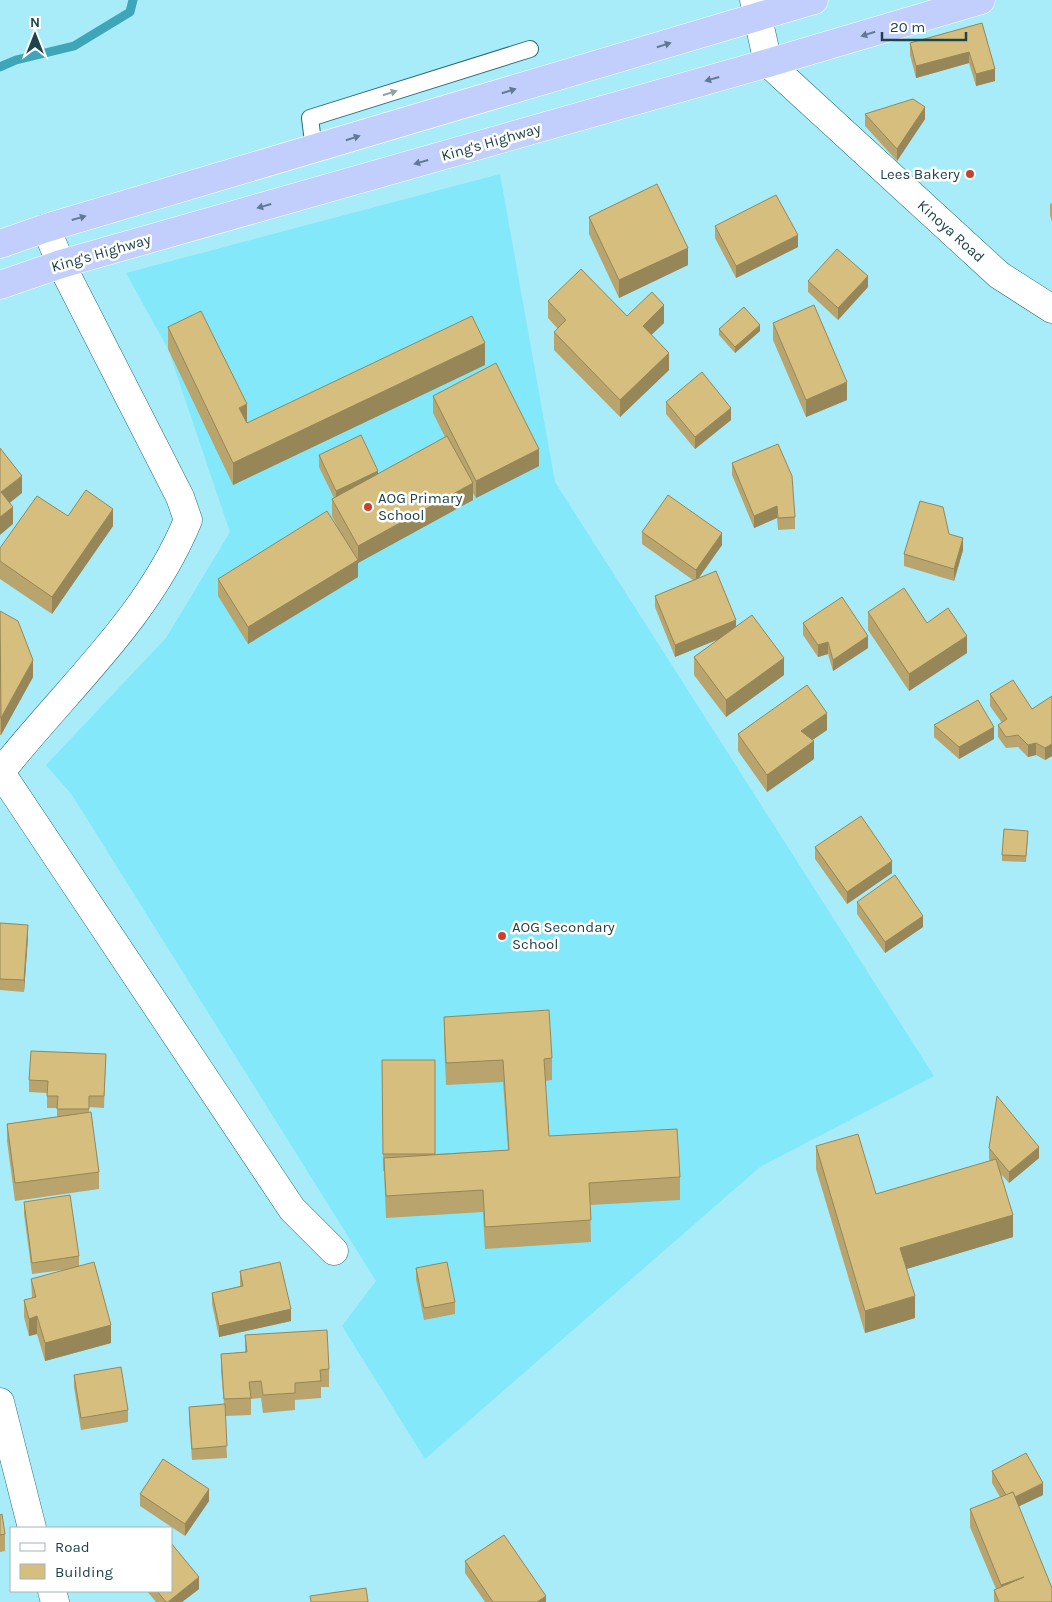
<svg xmlns="http://www.w3.org/2000/svg" width="1052" height="1602" font-family="Karla,sans-serif">
<style>
.built{fill:#83e8fa}
.lines{fill:none;stroke-linecap:round;stroke-linejoin:round}
.stream{stroke:#3ea6b8;stroke-width:9}
.service-casing{stroke:#276c77;stroke-width:18}
.minor-casing{stroke:#276c77;stroke-width:29}
.tertiary-casing{stroke:#276c77;stroke-width:29}
.secondary-casing{stroke:#276c77;stroke-width:29}
.trunk-casing{stroke:#fff;stroke-width:29}
.service{stroke:#fff;stroke-width:16}
.minor{stroke:#fff;stroke-width:28}
.tertiary{stroke:#fff;stroke-width:28}
.secondary{stroke:#fff;stroke-width:28}
.trunk{stroke:#c2cffc;stroke-width:28}
.wall{fill:#b8a46c}
.shaded-wall{fill:#968658}
.building{fill:#d6bf7e;stroke:#968658}
.oneway{fill:#607b91}
.oneway2{fill:#8ea1a4}
.poi-dot{fill:#cb3f2c;stroke:#fff;stroke-width:2}
.labels{text-anchor:middle;stroke-width:5;stroke-linejoin:round;paint-order:stroke}
.street-label{font-size:15px;fill:#1e4349;stroke:#fff}
.poi-label{font-size:15px;fill:#1e4349;stroke:#fff;text-anchor:start}
</style>
<rect width="100%" height="100%" fill="#a8ecf9"/>
<!-- built -->
<path class="built" d="M 500,174 L 555,482 L 934,1076 L 760,1167 L 425,1459 L 342,1326 L 376,1281 L 72,795 L 46,765 L 166,638 L 230,532 L 168,349 L 126,273 Z"/>
<g class="lines">
<!-- stream -->
<path class="stream" d="M 0,67 L 16,60 L 74,46 L 130,12 L 133,0"/>
<defs>
<path id="service" d="M 314,150 L 310,118 L 530,49"/>
<path id="minor" d="M 1,773 L 292,1209 L 334,1251"/>
<g id="tertiary">
<path d="M 0,773 C 65,690 147,620 188,520 L 180,497 L 61,264 L 46,228"/>
<path d="M 0,1402 L 32,1528"/>
<path d="M 52,1591 L 55,1602"/>
</g>
<path id="secondary" d="M 754,0 L 768,63 L 999,275 L 1052,309"/>
<g id="trunk">
<path d="M 0,244 L 46,228 L 814,0"/>
<path d="M 0,285 L 61,264 L 768,63 L 981,0"/>
</g>
</defs>
<!-- service casing -->
<use href="#service" class="service-casing"/>
<!-- minor casing -->
<use href="#minor" class="minor-casing"/>
<!-- tertiary casing -->
<use href="#tertiary" class="tertiary-casing"/>
<!-- secondary casing -->
<use href="#secondary" class="secondary-casing"/>
<!-- trunk casing -->
<use href="#trunk" class="trunk-casing"/>
<!-- service -->
<use href="#service" class="service"/>
<!-- minor -->
<use href="#minor" class="minor"/>
<!-- tertiary -->
<use href="#tertiary" class="tertiary"/>
<!-- secondary -->
<use href="#secondary" class="secondary"/>
<!-- trunk -->
<use href="#trunk" class="trunk"/>
</g>
<!-- wall -->
<g class="wall">
<path d="M 982,23 L 995,81 L 976,86 L 969,63 L 916,78 L 910,55 L 910,43 Z"/>
<path d="M 865,114 L 925,119 L 897,161 L 865,126 Z"/>
<path d="M 1052,203 L 1052,222 L 1050,215 L 1050,204 Z"/>
<path d="M 589,217 L 688,265 L 619,298 L 589,234 Z"/>
<path d="M 715,226 L 798,247 L 736,278 L 715,238 Z"/>
<path d="M 808,281 L 868,287 L 838,320 L 808,292 Z"/>
<path d="M 548,301 L 627,316 L 664,323 L 651,335 L 669,370 L 620,417 L 554,350 L 554,332 L 558,329 L 548,318 Z"/>
<path d="M 773,323 L 847,400 L 806,417 L 773,340 Z"/>
<path d="M 168,327 L 247,423 L 485,365 L 233,485 L 168,349 Z"/>
<path d="M 719,329 L 760,331 L 735,353 L 719,335 Z"/>
<path d="M 433,396 L 539,466 L 476,498 L 473,493 L 473,500 L 358,563 L 358,577 L 248,644 L 218,596 L 218,579 L 340,532 L 332,516 L 332,499 L 334,498 L 319,467 L 319,455 L 378,474 L 445,437 L 433,413 Z"/>
<path d="M 666,402 L 731,420 L 695,449 L 666,414 Z"/>
<path d="M 732,463 L 795,517 L 795,529 L 778,530 L 777,518 L 754,528 L 732,475 Z"/>
<path d="M 113,526 L 52,614 L 0,579 L 0,548 Z"/>
<path d="M 642,532 L 722,545 L 698,578 L 736,626 L 784,675 L 726,717 L 694,675 L 694,657 L 719,639 L 675,657 L 655,607 L 655,596 L 693,580 L 642,544 Z"/>
<path d="M 949,534 L 963,550 L 954,581 L 904,566 L 904,554 Z"/>
<path d="M 0,611 L 33,677 L 1,735 L 0,735 Z"/>
<path d="M 868,612 L 927,623 L 967,653 L 909,691 L 868,630 Z"/>
<path d="M 803,623 L 868,648 L 833,671 L 828,654 L 818,657 L 803,635 Z"/>
<path d="M 990,694 L 1032,709 L 1052,696 L 1052,756 L 1045,760 L 1036,755 L 1028,757 L 1018,747 L 1006,748 L 998,737 L 998,725 L 1002,723 L 990,706 Z"/>
<path d="M 934,725 L 994,739 L 959,759 L 934,737 Z"/>
<path d="M 827,730 L 812,740 L 814,759 L 767,792 L 738,751 L 738,734 Z"/>
<path d="M 1028,837 L 1026,862 L 1002,861 L 1002,855 Z"/>
<path d="M 815,847 L 892,873 L 847,904 L 815,859 Z"/>
<path d="M 857,902 L 923,927 L 885,953 L 857,914 Z"/>
<path d="M 0,923 L 28,937 L 24,992 L 0,990 Z"/>
<path d="M 444,1017 L 552,1058 L 552,1080 L 545,1081 L 549,1136 L 680,1177 L 680,1200 L 590,1205 L 591,1242 L 485,1249 L 483,1212 L 386,1218 L 384,1171 L 383,1171 L 382,1060 L 435,1154 L 508,1150 L 503,1082 L 446,1085 L 444,1039 Z"/>
<path d="M 106,1054 L 104,1108 L 89,1107 L 89,1112 L 99,1172 L 99,1189 L 15,1201 L 7,1141 L 7,1124 L 57,1117 L 57,1108 L 47,1108 L 47,1093 L 29,1092 L 29,1080 Z"/>
<path d="M 816,1146 L 876,1194 L 990,1161 L 989,1159 L 989,1148 L 1039,1158 L 1009,1183 L 1001,1174 L 1013,1237 L 906,1269 L 915,1318 L 865,1333 L 816,1169 Z"/>
<path d="M 24,1202 L 79,1256 L 79,1266 L 111,1343 L 45,1361 L 37,1334 L 29,1336 L 24,1317 L 24,1300 L 32,1298 L 31,1279 L 70,1269 L 32,1274 L 24,1214 Z"/>
<path d="M 416,1268 L 455,1302 L 455,1314 L 424,1320 L 416,1279 Z"/>
<path d="M 240,1271 L 291,1321 L 219,1337 L 212,1304 L 212,1293 L 240,1286 Z"/>
<path d="M 245,1335 L 329,1369 L 329,1387 L 321,1387 L 321,1398 L 295,1400 L 295,1410 L 263,1413 L 261,1398 L 251,1399 L 251,1415 L 225,1416 L 227,1458 L 192,1460 L 189,1419 L 189,1407 L 224,1405 L 221,1371 L 221,1354 L 245,1352 Z"/>
<path d="M 74,1375 L 128,1410 L 128,1422 L 81,1430 L 74,1387 Z"/>
<path d="M 992,1471 L 1043,1495 L 1019,1506 L 1052,1602 L 994,1602 L 994,1590 L 996,1589 L 970,1527 L 970,1509 L 1000,1497 L 992,1483 Z"/>
<path d="M 140,1494 L 209,1501 L 185,1536 L 140,1506 Z"/>
<path d="M 0,1515 L 5,1534 L 5,1551 L 0,1552 Z"/>
<path d="M 465,1561 L 546,1602 L 485,1602 L 465,1573 Z"/>
<path d="M 199,1589 L 182,1602 L 156,1602 L 147,1591 L 171,1591 Z"/>
</g>
<!-- shaded-wall -->
<g class="shaded-wall">
<path d="M 969,52 L 969,63 L 916,78 L 916,66 Z"/>
<path d="M 995,69 L 995,81 L 976,86 L 976,74 Z"/>
<path d="M 925,107 L 925,119 L 897,161 L 897,149 Z"/>
<path d="M 798,235 L 798,247 L 736,278 L 736,266 Z"/>
<path d="M 688,248 L 688,265 L 619,298 L 619,280 Z"/>
<path d="M 868,276 L 868,287 L 838,320 L 838,308 Z"/>
<path d="M 664,305 L 664,323 L 643,343 L 643,326 Z"/>
<path d="M 760,325 L 760,331 L 735,353 L 735,347 Z"/>
<path d="M 485,343 L 485,365 L 233,485 L 233,463 Z"/>
<path d="M 669,353 L 669,370 L 620,417 L 620,400 Z"/>
<path d="M 847,382 L 847,400 L 806,417 L 806,400 Z"/>
<path d="M 247,404 L 247,427 L 239,408 Z"/>
<path d="M 731,408 L 731,420 L 695,449 L 695,437 Z"/>
<path d="M 539,449 L 539,466 L 476,498 L 476,481 Z"/>
<path d="M 378,471 L 378,483 L 336,503 L 336,491 Z"/>
<path d="M 22,476 L 22,493 L 1,510 L 1,492 Z"/>
<path d="M 473,483 L 473,500 L 358,563 L 358,577 L 248,644 L 248,627 L 358,560 L 358,546 Z"/>
<path d="M 777,506 L 777,518 L 754,528 L 754,516 Z"/>
<path d="M 13,507 L 13,524 L 0,535 L 0,517 Z"/>
<path d="M 113,509 L 113,526 L 52,614 L 52,597 Z"/>
<path d="M 722,533 L 722,545 L 696,582 L 696,570 Z"/>
<path d="M 963,538 L 963,550 L 954,581 L 954,569 Z"/>
<path d="M 736,620 L 736,632 L 675,657 L 675,645 Z"/>
<path d="M 868,636 L 868,648 L 833,671 L 833,660 Z"/>
<path d="M 967,636 L 967,653 L 909,691 L 909,674 Z"/>
<path d="M 828,642 L 828,654 L 818,657 L 818,645 Z"/>
<path d="M 784,658 L 784,675 L 726,717 L 726,700 Z"/>
<path d="M 33,660 L 33,677 L 1,735 L 1,718 Z"/>
<path d="M 827,713 L 827,730 L 801,748 L 801,731 Z"/>
<path d="M 994,727 L 994,739 L 959,759 L 959,747 Z"/>
<path d="M 814,741 L 814,759 L 767,792 L 767,775 Z"/>
<path d="M 1036,743 L 1036,755 L 1028,757 L 1028,745 Z"/>
<path d="M 1052,744 L 1052,756 L 1045,760 L 1045,748 Z"/>
<path d="M 892,861 L 892,873 L 847,904 L 847,892 Z"/>
<path d="M 923,916 L 923,927 L 885,953 L 885,942 Z"/>
<path d="M 28,925 L 28,937 L 24,992 L 24,980 Z"/>
<path d="M 1039,1147 L 1039,1158 L 1009,1183 L 1009,1172 Z"/>
<path d="M 1013,1215 L 1013,1237 L 900,1271 L 900,1248 Z"/>
<path d="M 915,1296 L 915,1318 L 865,1333 L 865,1311 Z"/>
<path d="M 291,1309 L 291,1321 L 219,1337 L 219,1326 Z"/>
<path d="M 37,1316 L 37,1334 L 29,1336 L 29,1319 Z"/>
<path d="M 111,1325 L 111,1343 L 45,1361 L 45,1343 Z"/>
<path d="M 1043,1483 L 1043,1495 L 1009,1511 L 1009,1500 Z"/>
<path d="M 209,1489 L 209,1501 L 185,1536 L 185,1524 Z"/>
<path d="M 199,1577 L 199,1589 L 182,1602 L 168,1602 Z"/>
<path d="M 1024,1577 L 1001,1602 L 1001,1585 Z"/>
<path d="M 546,1596 L 546,1602 L 537,1602 Z"/>
</g>
<!-- building -->
<g class="building">
<path d="M 982,23 L 995,69 L 976,74 L 969,52 L 916,66 L 910,43 Z"/>
<path d="M 913,99 L 925,107 L 897,149 L 865,114 Z"/>
<path d="M 657,184 L 688,248 L 619,280 L 589,217 Z"/>
<path d="M 776,195 L 798,235 L 736,266 L 715,226 Z"/>
<path d="M 837,249 L 868,276 L 838,308 L 808,281 Z"/>
<path d="M 581,269 L 627,316 L 652,292 L 664,305 L 643,326 L 669,353 L 620,400 L 554,332 L 566,320 L 548,301 Z"/>
<path d="M 814,305 L 847,382 L 806,400 L 773,323 Z"/>
<path d="M 744,307 L 760,325 L 735,347 L 719,329 Z"/>
<path d="M 201,311 L 247,404 L 239,408 L 247,423 L 472,316 L 485,343 L 233,463 L 168,327 Z"/>
<path d="M 496,363 L 539,449 L 476,481 L 433,396 Z"/>
<path d="M 702,372 L 731,408 L 695,437 L 666,402 Z"/>
<path d="M 361,435 L 378,471 L 336,491 L 319,455 Z"/>
<path d="M 447,436 L 473,483 L 358,546 L 332,499 Z"/>
<path d="M 778,444 L 792,476 L 795,517 L 778,518 L 777,506 L 754,516 L 732,463 Z"/>
<path d="M 0,448 L 22,476 L 1,492 L 13,507 L 0,517 Z"/>
<path d="M 86,490 L 113,509 L 52,597 L 0,561 L 0,548 L 37,496 L 68,516 Z"/>
<path d="M 668,495 L 722,533 L 696,570 L 642,532 Z"/>
<path d="M 920,501 L 943,507 L 949,534 L 963,538 L 954,569 L 904,554 Z"/>
<path d="M 327,511 L 358,560 L 248,627 L 218,579 Z"/>
<path d="M 716,571 L 736,620 L 675,645 L 655,596 Z"/>
<path d="M 904,588 L 927,623 L 948,608 L 967,636 L 909,674 L 868,612 Z"/>
<path d="M 842,597 L 868,636 L 833,660 L 828,642 L 818,645 L 803,623 Z"/>
<path d="M 0,611 L 18,621 L 33,660 L 1,718 Z"/>
<path d="M 752,615 L 784,658 L 726,700 L 694,657 Z"/>
<path d="M 1013,680 L 1032,709 L 1052,696 L 1052,744 L 1045,748 L 1036,743 L 1028,745 L 1018,735 L 1006,737 L 998,725 L 1007,719 L 990,694 Z"/>
<path d="M 807,685 L 827,713 L 801,731 L 814,741 L 767,775 L 738,734 Z"/>
<path d="M 978,700 L 994,727 L 959,747 L 934,725 Z"/>
<path d="M 861,816 L 892,861 L 847,892 L 815,847 Z"/>
<path d="M 1004,829 L 1028,831 L 1026,856 L 1002,855 Z"/>
<path d="M 895,875 L 923,916 L 885,942 L 857,902 Z"/>
<path d="M 0,923 L 28,925 L 24,980 L 0,979 Z"/>
<path d="M 549,1010 L 552,1058 L 544,1059 L 549,1136 L 677,1129 L 680,1177 L 589,1183 L 591,1220 L 485,1227 L 483,1190 L 386,1196 L 384,1158 L 509,1150 L 503,1060 L 446,1063 L 444,1017 Z"/>
<path d="M 31,1051 L 106,1054 L 104,1096 L 89,1096 L 89,1109 L 57,1109 L 58,1096 L 47,1096 L 48,1081 L 29,1080 Z"/>
<path d="M 382,1060 L 435,1060 L 435,1154 L 383,1154 Z"/>
<path d="M 997,1096 L 1039,1147 L 1009,1172 L 989,1148 Z"/>
<path d="M 91,1112 L 99,1172 L 15,1183 L 7,1124 Z"/>
<path d="M 858,1134 L 876,1194 L 996,1159 L 1013,1215 L 900,1248 L 915,1296 L 865,1311 L 816,1146 Z"/>
<path d="M 70,1195 L 79,1256 L 32,1263 L 24,1202 Z"/>
<path d="M 94,1262 L 111,1325 L 45,1343 L 37,1316 L 29,1319 L 24,1300 L 36,1297 L 31,1279 Z"/>
<path d="M 280,1262 L 291,1309 L 219,1326 L 212,1293 L 243,1286 L 240,1271 Z"/>
<path d="M 447,1262 L 455,1302 L 424,1308 L 416,1268 Z"/>
<path d="M 327,1330 L 329,1369 L 320,1370 L 321,1381 L 295,1383 L 295,1393 L 263,1395 L 261,1381 L 249,1382 L 251,1398 L 224,1399 L 221,1354 L 247,1352 L 245,1335 Z"/>
<path d="M 121,1367 L 128,1410 L 81,1418 L 74,1375 Z"/>
<path d="M 225,1404 L 227,1446 L 192,1449 L 189,1407 Z"/>
<path d="M 1026,1453 L 1043,1483 L 1015,1497 L 1013,1492 L 1006,1495 L 992,1471 Z"/>
<path d="M 163,1459 L 209,1489 L 185,1524 L 140,1494 Z"/>
<path d="M 1013,1492 L 1052,1588 L 1052,1602 L 999,1602 L 994,1590 L 1024,1577 L 1001,1585 L 970,1509 Z"/>
<path d="M 2,1514 L 5,1534 L 0,1535 L 0,1515 Z"/>
<path d="M 504,1535 L 546,1596 L 537,1602 L 493,1602 L 465,1561 Z"/>
<path d="M 171,1543 L 199,1577 L 168,1602 L 166,1602 L 157,1591 L 171,1591 Z"/>
<path d="M 366,1588 L 368,1602 L 311,1602 L 310,1596 Z"/>
</g>
<!-- one-way arrows -->
<defs><path id="oneway-solid" d="M-6-.8H1V-3.2L6.5 0L1 3.2V.8H-6Z" transform="scale(1.25)"/></defs>
<g class="oneway">
<use href="#oneway-solid" transform="translate(868 34) rotate(163)"/>
<use href="#oneway-solid" transform="translate(664 45) rotate(-17)"/>
<use href="#oneway-solid" transform="translate(712 79) rotate(164)"/>
<use href="#oneway-solid" transform="translate(509 91) rotate(-17)"/>
<use href="#oneway-solid" transform="translate(353 138) rotate(-17)"/>
<use href="#oneway-solid" transform="translate(421 162) rotate(164)"/>
<use href="#oneway-solid" transform="translate(264 206) rotate(164)"/>
<use href="#oneway-solid" transform="translate(79 218) rotate(-16)"/>
</g>
<use class="oneway2" href="#oneway-solid" transform="translate(390 93) rotate(-17)"/>
<!-- markers -->
<g class="poi-dot">
<circle cx="970" cy="174" r="5"/>
<circle cx="368" cy="507" r="5"/>
<circle cx="502" cy="936" r="5"/>
</g>
<g class="labels">
<!-- street labels -->
<g class="street-label">
<text transform="translate(491 142) rotate(-16)" y="5">King's Highway</text>
<text transform="translate(951 231) rotate(42)" y="5">Kinoya Road</text>
<text transform="translate(101 253) rotate(-16)" y="5">King's Highway</text>
</g>
<!-- poi labels -->
<g class="poi-label">
<text x="960" y="179" text-anchor="end">Lees Bakery</text>
<text x="378" y="503">AOG Primary<tspan x="378" dy="17">School</tspan></text>
<text x="512" y="932">AOG Secondary<tspan x="512" dy="17">School</tspan></text>
</g>
</g>
<!-- legend -->
<rect x="10" y="1527" width="162" height="65" fill="#ffffff" stroke="#a5b4b6"/>
<rect x="20" y="1543" width="25" height="8" fill="#ffffff" stroke="#a5b4b6"/>
<text x="55" y="1552" font-size="15" fill="#1e4349">Road</text>
<rect x="20" y="1564" width="25" height="15" fill="#d6bf7e" stroke="#a5b4b6"/>
<text x="55" y="1577" font-size="15" fill="#1e4349">Building</text>
<!-- north arrow -->
<g transform="translate(35 35)" stroke="#ffffff" stroke-width="4" paint-order="stroke">
<path d="M0-4L9 19L0 12L-9 19Z" fill="#1e4349"/>
<text y="-8" font-size="14" font-weight="bold" text-anchor="middle" fill="#1e4349">N</text>
</g>
<!-- scale -->
<path d="M882 32v8h84v-8" fill="none" stroke="#1e4349" stroke-width="2.5"/>
<text x="890" y="32" font-size="15" fill="#1e4349" stroke="#ffffff" stroke-width="4" paint-order="stroke">20 m</text>
</svg>
